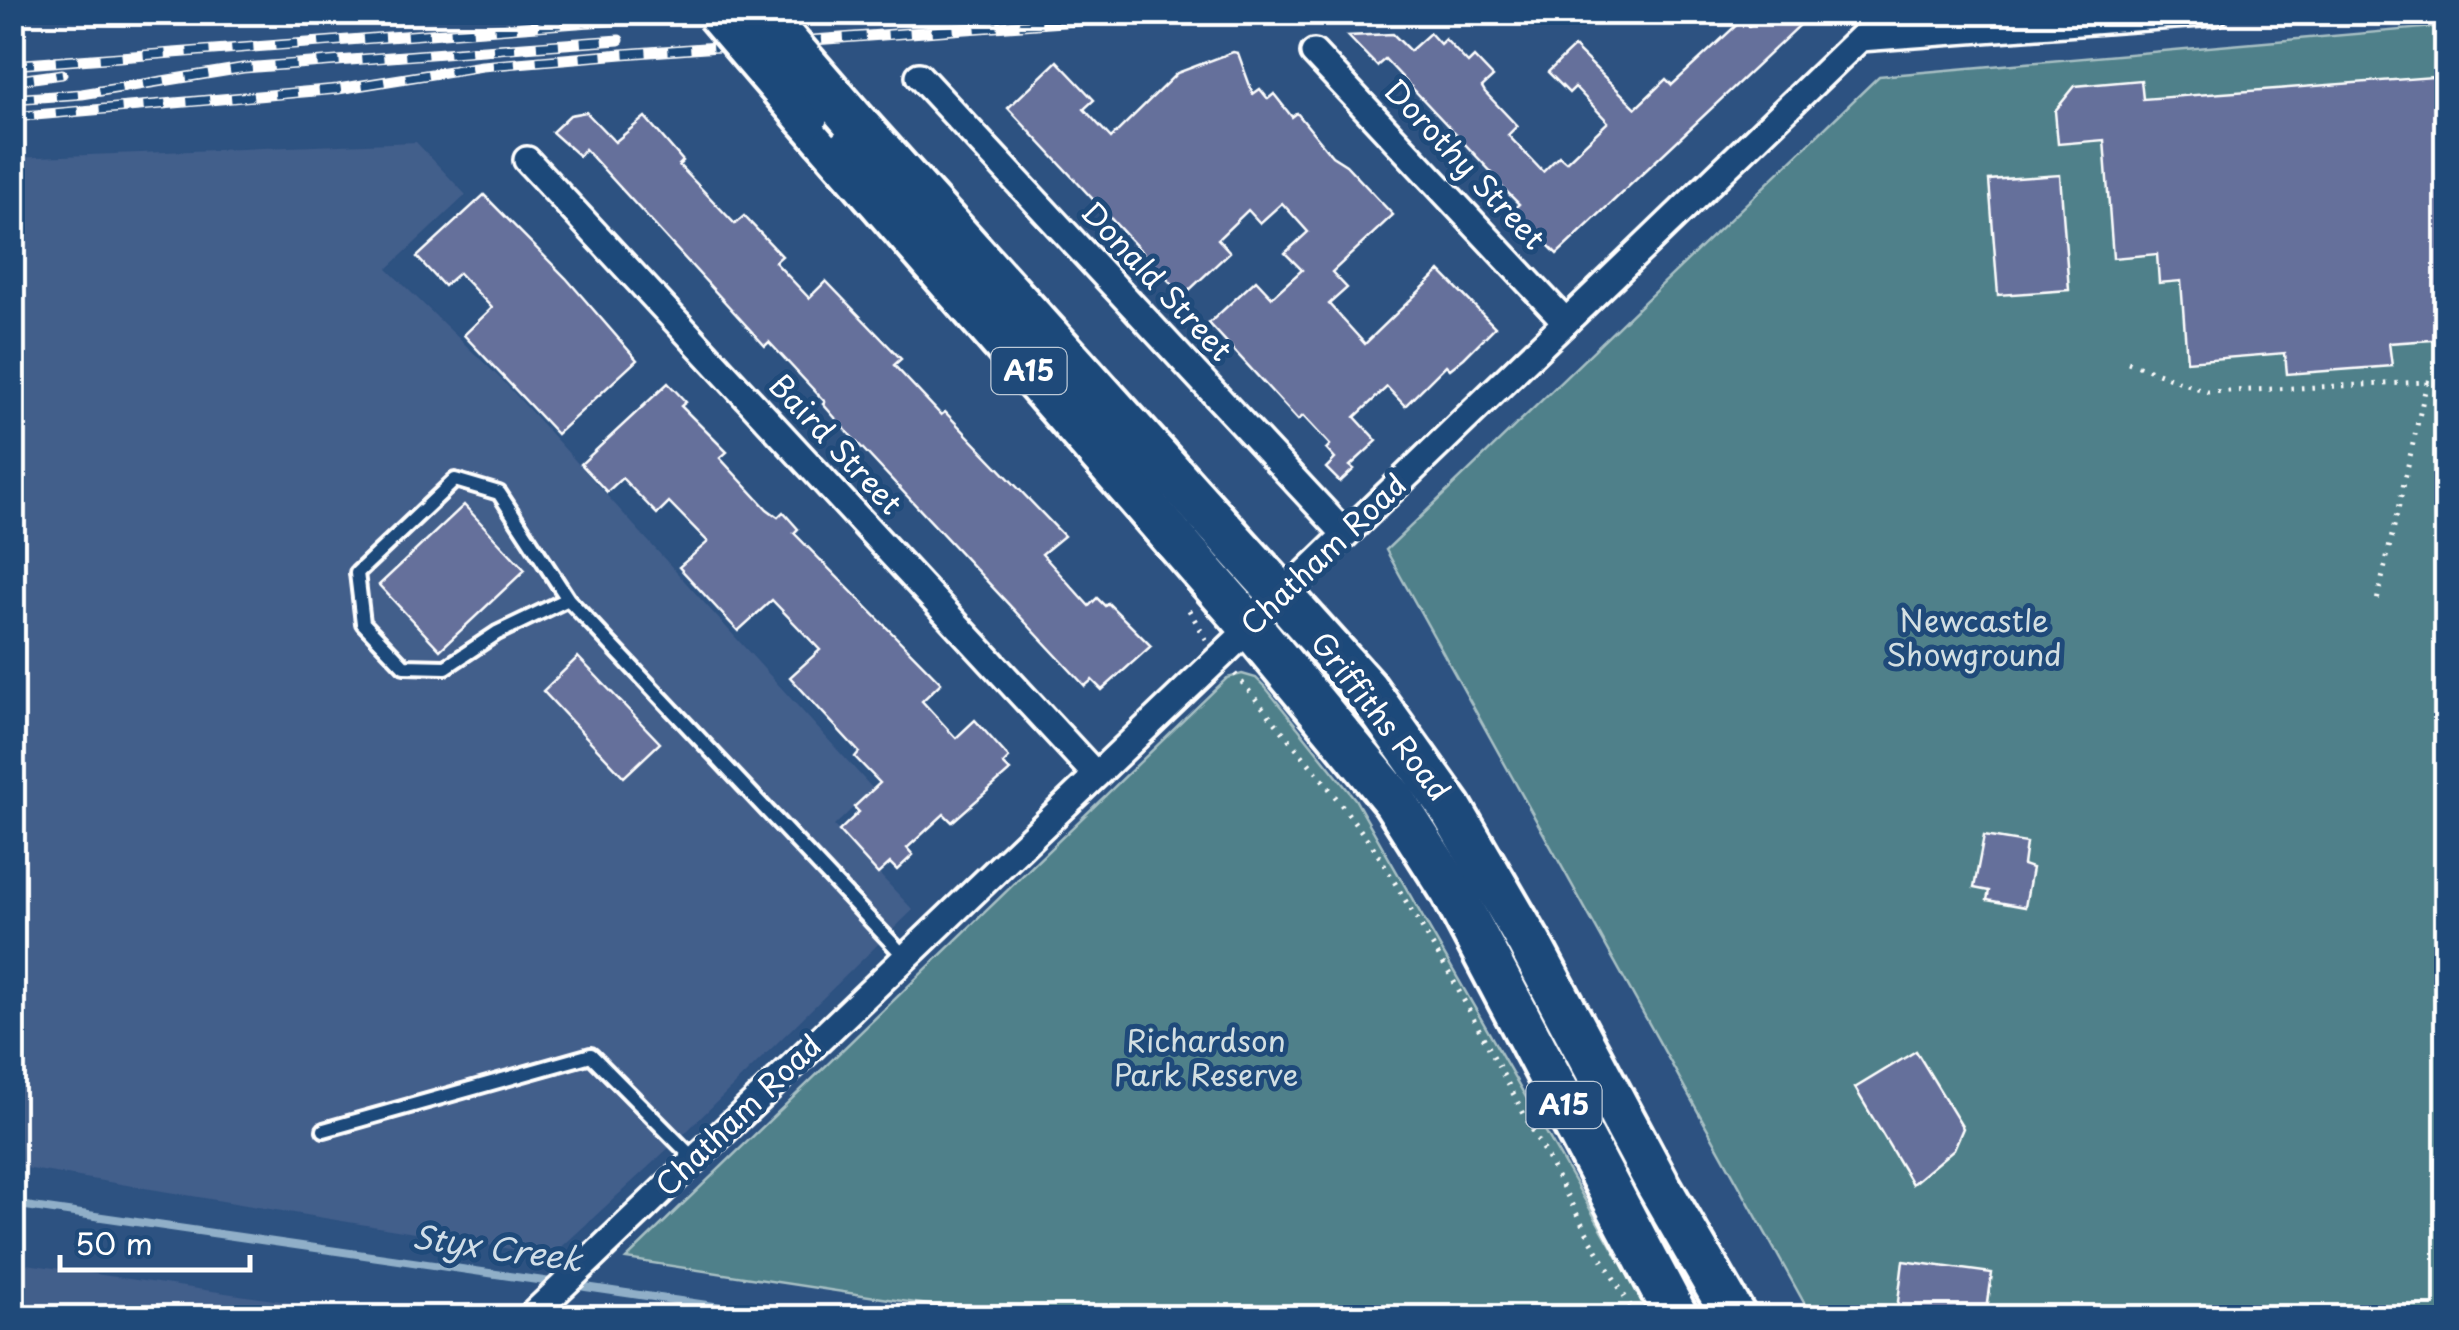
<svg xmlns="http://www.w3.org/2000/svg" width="2459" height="1330" font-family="'Playpen Sans',sans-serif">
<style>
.built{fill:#425e8b}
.green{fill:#50808a;stroke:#a8c0c4;stroke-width:2.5}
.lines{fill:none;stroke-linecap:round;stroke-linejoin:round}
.stream{stroke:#90afc8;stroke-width:8}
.building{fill:#65709b;stroke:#fff;stroke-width:2.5}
.service-casing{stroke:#fff;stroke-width:20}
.minor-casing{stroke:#fff;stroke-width:32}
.trunk-casing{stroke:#fff;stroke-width:50}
.path{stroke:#fff;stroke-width:5;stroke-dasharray:2.5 8;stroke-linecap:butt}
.service{stroke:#1f4a7a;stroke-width:12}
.minor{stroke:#1f4a7a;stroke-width:25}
.trunk{stroke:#1f4a7a;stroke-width:42}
.rail-casing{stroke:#fff;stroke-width:11}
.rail{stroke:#1f4a7a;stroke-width:8;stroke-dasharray:22;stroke-linecap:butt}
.trunk-bridge-casing{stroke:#fff;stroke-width:50;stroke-linecap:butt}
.trunk-bridge{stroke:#1f4a7a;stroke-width:42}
.labels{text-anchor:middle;stroke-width:10;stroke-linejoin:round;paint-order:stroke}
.shield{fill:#1f4a7a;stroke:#bcc9d7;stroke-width:2.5}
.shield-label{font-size:28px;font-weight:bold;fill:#fff}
.street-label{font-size:30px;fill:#fff;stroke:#1f4a7a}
.park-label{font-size:30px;fill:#d3dfe2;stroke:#1f4a7a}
.water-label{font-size:32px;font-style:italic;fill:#d1dee8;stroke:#1f4a7a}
</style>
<rect width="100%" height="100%" fill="#2d5281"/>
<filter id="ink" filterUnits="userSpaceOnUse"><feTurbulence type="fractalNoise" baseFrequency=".01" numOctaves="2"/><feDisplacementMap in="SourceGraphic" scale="20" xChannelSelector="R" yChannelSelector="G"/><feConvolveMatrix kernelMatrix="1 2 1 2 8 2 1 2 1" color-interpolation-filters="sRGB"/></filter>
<g filter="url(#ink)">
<!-- built -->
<g class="built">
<path d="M 416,142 L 466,195 L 387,269 L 505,383 L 873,789 L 834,826 L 913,910 L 687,1131 L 552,1256 L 13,1166 L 12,158 Z"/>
<path d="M 12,1262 L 13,1262 L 390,1317 L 13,1317 Z"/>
</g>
<!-- green -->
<g class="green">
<path d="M 2446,26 L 2446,1317 L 1812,1317 L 1386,550 L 1879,76 Z"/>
<path d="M 1242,674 L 1256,678 L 1266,688 L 1355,799 L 1652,1317 L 1007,1317 L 626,1259 L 1227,678 Z"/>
</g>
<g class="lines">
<!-- stream -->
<g class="stream">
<path d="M 23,21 L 29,12"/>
<path d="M 12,1204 L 558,1283"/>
<path d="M 572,1285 L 795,1318"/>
</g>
</g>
<!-- building -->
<g class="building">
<path d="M 1763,12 L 1788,12 L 1800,25 L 1557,254 L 1521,218 L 1515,208 L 1519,204 L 1492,177 L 1494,175 L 1385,59 L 1377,66 L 1348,36 L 1393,34 L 1410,51 L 1430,33 L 1440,44 L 1445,39 L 1468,63 L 1474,57 L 1493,77 L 1482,87 L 1485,92 L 1517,126 L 1508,135 L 1543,172 L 1559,156 L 1566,162 L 1608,122 L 1575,87 L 1569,93 L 1548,72 L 1574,47 L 1636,108 L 1666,79 L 1672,85 L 1743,19 L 1749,26 Z"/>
<path d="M 1233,52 L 1238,53 L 1253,94 L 1260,89 L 1268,99 L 1274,94 L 1292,117 L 1297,113 L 1332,156 L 1346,165 L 1393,215 L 1332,272 L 1347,288 L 1329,304 L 1365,344 L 1440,271 L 1495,327 L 1464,358 L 1450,369 L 1446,365 L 1405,406 L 1387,387 L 1355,417 L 1377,441 L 1350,466 L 1354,469 L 1340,482 L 1326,468 L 1335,459 L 1326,449 L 1330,445 L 1303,416 L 1298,420 L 1209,323 L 1256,280 L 1272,297 L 1302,270 L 1285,253 L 1308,232 L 1282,203 L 1260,223 L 1248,210 L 1218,239 L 1230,252 L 1183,296 L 1008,108 L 1057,61 L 1094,100 L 1084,109 L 1111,138 L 1177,73 Z"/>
<path d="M 2446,76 L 2446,339 L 2389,343 L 2392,366 L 2287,374 L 2285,353 L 2187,361 L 2181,281 L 2159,283 L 2157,254 L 2113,258 L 2104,140 L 2058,144 L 2055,111 L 2075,86 L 2141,80 L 2143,99 Z"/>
<path d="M 586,112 L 615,142 L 645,117 L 683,161 L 679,165 L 735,224 L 744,216 L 782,256 L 775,262 L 809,298 L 826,281 L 901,359 L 894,365 L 941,415 L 945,412 L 1064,536 L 1042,554 L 1089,606 L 1097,598 L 1105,606 L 1108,603 L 1151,646 L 1102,690 L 1092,680 L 1085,686 L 851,436 L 823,404 L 825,402 L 769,342 L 765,346 L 585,149 L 579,156 L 552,132 L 570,115 Z"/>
<path d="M 2060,175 L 2069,290 L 1998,295 L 1989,180 Z"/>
<path d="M 484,195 L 566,278 L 637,360 L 557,434 L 464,335 L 492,308 L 459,273 L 444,286 L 417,257 Z"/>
<path d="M 668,383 L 686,402 L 681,406 L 727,452 L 720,458 L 767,509 L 778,517 L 783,512 L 798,529 L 794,533 L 941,683 L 922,701 L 956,738 L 975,720 L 1009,758 L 1003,764 L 1010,771 L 952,822 L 944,814 L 907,848 L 913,855 L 897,870 L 890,863 L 878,874 L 839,831 L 859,812 L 854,807 L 880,783 L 855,757 L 859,752 L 790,677 L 820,650 L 772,600 L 738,631 L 679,567 L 708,542 L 669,502 L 657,514 L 622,478 L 607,492 L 581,464 Z"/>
<path d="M 464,505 L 525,570 L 440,650 L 379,585 Z"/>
<path d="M 578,657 L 660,743 L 624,777 L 543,691 Z"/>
<path d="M 1984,836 L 2026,843 L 2023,865 L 2032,868 L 2025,907 L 1987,900 L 1989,891 L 1974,888 Z"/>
<path d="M 1916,1051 L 1963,1128 L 1954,1149 L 1912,1184 L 1855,1088 Z"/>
<path d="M 1903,1261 L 1992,1273 L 1986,1318 L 1896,1318 Z"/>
</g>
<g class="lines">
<defs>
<g id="service">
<path d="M 568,599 L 499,493 L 455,480 L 357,573 L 363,623 L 404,666 L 446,667 L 497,633 L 568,599 L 905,957"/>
<path d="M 324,1130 L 591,1055 L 694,1159"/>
</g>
<g id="minor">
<path d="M 1314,53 L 1566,322"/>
<path d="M 919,76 L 1344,533"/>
<path d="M 527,160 L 1096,775"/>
<path d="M 1283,595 L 1860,38 L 2215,12"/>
<path d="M 529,1318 L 1251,627"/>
</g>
<g id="trunk">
<path d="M 806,116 L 1251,627 L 1394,800 L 1452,891 L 1677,1318"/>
<path d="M 852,119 L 1365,688 L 1451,809 L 1529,943 L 1657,1183 L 1735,1318"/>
</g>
</defs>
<!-- service casing -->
<use href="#service" class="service-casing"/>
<!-- minor casing -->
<use href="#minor" class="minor-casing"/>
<!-- trunk casing -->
<use href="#trunk" class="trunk-casing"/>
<!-- path -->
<g class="path">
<path d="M 2128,362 L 2208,392 L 2427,382 L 2377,601"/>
<path d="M 2427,382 L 2446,387"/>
<path d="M 1189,610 L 1206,639"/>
<path d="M 1235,674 L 1322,779 L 1374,848 L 1452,978 L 1588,1235 L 1631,1307"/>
</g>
<!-- service -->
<use href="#service" class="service"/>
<!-- minor -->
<use href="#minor" class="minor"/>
<!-- trunk -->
<use href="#trunk" class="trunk"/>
<defs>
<g id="rail">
<path d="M 12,65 L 726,12"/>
<path d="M 12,81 L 62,74"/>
<path d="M 12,99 L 82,94 L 243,68 L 619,40"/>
<path d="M 12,117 L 338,89 L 482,66 L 622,54 L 1199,12"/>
</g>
</defs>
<!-- rail casing -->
<use href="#rail" class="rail-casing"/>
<!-- rail -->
<use href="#rail" class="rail"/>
<defs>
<g id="trunk-bridge">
<path d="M 717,12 L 806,116"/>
<path d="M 760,12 L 852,119"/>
</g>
</defs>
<!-- trunk-bridge casing -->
<use href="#trunk-bridge" class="trunk-bridge-casing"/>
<!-- trunk-bridge -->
<use href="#trunk-bridge" class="trunk-bridge"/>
</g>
</g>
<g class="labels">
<!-- shield labels -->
<g class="shield">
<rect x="991.5" y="348" width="75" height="46" rx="8"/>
<rect x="1526.5" y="1082" width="75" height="46" rx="8"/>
</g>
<g class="shield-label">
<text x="1029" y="381">A15</text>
<text x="1564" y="1115">A15</text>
</g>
<!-- street labels -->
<g class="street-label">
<text transform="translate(1464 165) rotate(47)" y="10">Dorothy Street</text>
<text transform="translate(1156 282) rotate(47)" y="10">Donald Street</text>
<text transform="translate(835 445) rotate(47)" y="10">Baird Street</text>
<text transform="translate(1324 555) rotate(-44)" y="10">Chatham Road</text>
<text transform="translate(1380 717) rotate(52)" y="10">Griffiths Road</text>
<text transform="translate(739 1116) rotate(-44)" y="10">Chatham Road</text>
</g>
<!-- park labels -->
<g class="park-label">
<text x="1974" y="632">Newcastle<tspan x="1974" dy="34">Showground</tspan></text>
<text x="1206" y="1052">Richardson<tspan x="1206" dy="34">Park Reserve</tspan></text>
</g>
<!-- water labels -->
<g class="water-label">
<text transform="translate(497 1249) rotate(8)" y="11">Styx Creek</text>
</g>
</g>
<!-- margin -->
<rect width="2459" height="1330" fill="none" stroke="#1f4a7a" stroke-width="50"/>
<rect x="25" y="25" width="2409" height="1280" fill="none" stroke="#fff" stroke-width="4" filter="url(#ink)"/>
<!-- scale -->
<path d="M60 1255v15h190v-15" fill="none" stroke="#ffffff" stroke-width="5"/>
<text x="75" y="1255" font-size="30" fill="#ffffff" stroke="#1f4a7a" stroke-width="8" paint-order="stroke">50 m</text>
</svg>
